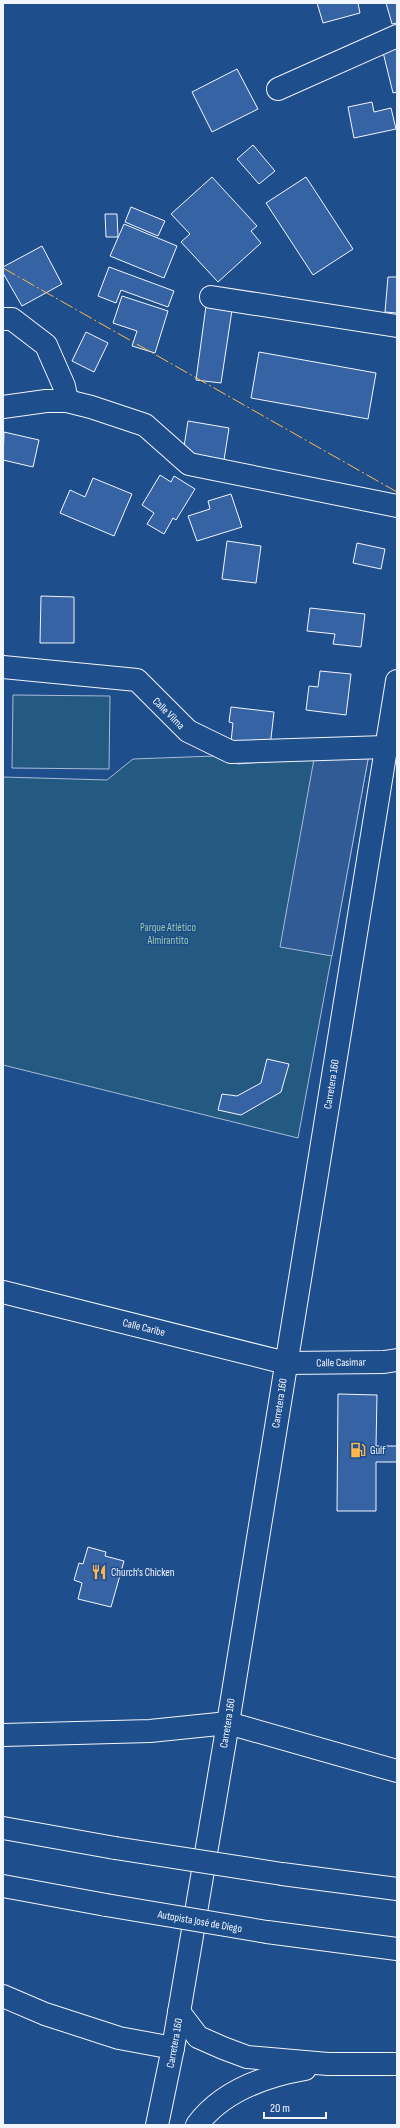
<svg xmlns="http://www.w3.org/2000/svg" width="400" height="2128" font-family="'Sofia Sans Condensed',sans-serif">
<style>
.green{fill:#245a82;stroke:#a8bbd7}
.parking{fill:#305b95;stroke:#a8bbd7}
.building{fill:#3563a3;stroke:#f2f6ff}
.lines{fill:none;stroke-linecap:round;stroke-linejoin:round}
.minor-casing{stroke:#f2f6ff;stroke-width:24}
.highway-casing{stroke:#f2f6ff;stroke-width:24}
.minor{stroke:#1f4e8c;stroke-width:22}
.highway{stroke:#1f4e8c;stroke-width:22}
.highway-bridge-casing{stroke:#f2f6ff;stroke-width:24;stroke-linecap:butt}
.highway-bridge{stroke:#1f4e8c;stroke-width:22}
.power{stroke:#ffb74d;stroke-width:1;stroke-dasharray:14 3 2 3;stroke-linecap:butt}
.labels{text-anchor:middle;stroke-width:3;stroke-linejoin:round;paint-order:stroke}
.street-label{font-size:11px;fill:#f2f6ff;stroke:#1f4e8c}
.park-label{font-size:11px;fill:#97c8a6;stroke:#1f4e8c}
.poi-label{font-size:11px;fill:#f2f6ff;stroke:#1f4e8c;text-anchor:start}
</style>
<rect width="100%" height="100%" fill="#1f4e8c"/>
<!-- green -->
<g class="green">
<path d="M 13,695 L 110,696 L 109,769 L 12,768 Z"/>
<path d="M 369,754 L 298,1138 L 3,1065 L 3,777 L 107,780 L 133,759 L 215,756 L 238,764 Z"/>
</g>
<!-- parking -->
<path class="parking" d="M 369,754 L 332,956 L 280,947 L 314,759 Z"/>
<!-- building -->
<g class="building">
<path d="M 317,3 L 358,3 L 360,13 L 323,23 Z"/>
<path d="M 386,3 L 397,3 L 397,23 L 392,24 Z"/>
<path d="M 397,44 L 397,92 L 393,93 L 382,48 Z"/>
<path d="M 237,69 L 258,109 L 212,132 L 192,92 Z"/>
<path d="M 372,102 L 374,112 L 391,108 L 396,129 L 354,138 L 348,107 Z"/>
<path d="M 253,145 L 275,171 L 259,184 L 237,159 Z"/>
<path d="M 212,177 L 257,226 L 251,231 L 261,243 L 218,282 L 181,242 L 190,234 L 171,214 Z"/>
<path d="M 306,177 L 353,249 L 313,275 L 266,203 Z"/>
<path d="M 131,207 L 165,221 L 158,236 L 125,222 Z"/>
<path d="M 105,214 L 117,214 L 118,237 L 106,237 Z"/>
<path d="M 124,224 L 177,246 L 164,278 L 110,256 Z"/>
<path d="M 42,246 L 62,284 L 22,306 L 3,273 L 3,267 Z"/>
<path d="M 109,267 L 174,291 L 168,307 L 121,290 L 116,303 L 98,296 Z"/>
<path d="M 388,277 L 397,277 L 397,313 L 385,312 Z"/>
<path d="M 122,296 L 168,311 L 155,353 L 132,346 L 137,331 L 113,323 Z"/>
<path d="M 206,306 L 232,310 L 221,383 L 196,380 Z"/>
<path d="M 86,332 L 108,343 L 94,372 L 72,361 Z"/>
<path d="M 259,352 L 376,373 L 368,419 L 251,398 Z"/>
<path d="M 188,421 L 229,428 L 224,460 L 183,453 Z"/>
<path d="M 4,432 L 39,440 L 33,467 L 3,460 Z"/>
<path d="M 160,475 L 171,482 L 174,476 L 195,489 L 176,520 L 173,518 L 164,534 L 147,524 L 154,513 L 142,505 Z"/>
<path d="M 93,478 L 132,494 L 114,536 L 60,513 L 70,490 L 85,497 Z"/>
<path d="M 231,494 L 242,527 L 197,541 L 188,516 L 210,509 L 208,501 Z"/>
<path d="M 227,541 L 261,546 L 256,583 L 222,579 Z"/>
<path d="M 357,543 L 385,549 L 381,569 L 353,563 Z"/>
<path d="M 41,596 L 74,597 L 74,643 L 40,643 Z"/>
<path d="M 310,608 L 365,614 L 361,647 L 333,644 L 335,634 L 307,631 Z"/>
<path d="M 320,671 L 351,674 L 346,715 L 306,710 L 309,686 L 318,687 Z"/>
<path d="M 231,707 L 274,712 L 270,747 L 231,742 L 233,723 L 229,722 Z"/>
<path d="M 267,1059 L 289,1064 L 281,1092 L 241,1115 L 218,1110 L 222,1094 L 237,1096 L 261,1083 Z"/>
<path d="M 338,1394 L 377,1395 L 376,1446 L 397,1446 L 397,1462 L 376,1462 L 376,1511 L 337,1511 Z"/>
<path d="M 88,1547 L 106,1552 L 105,1556 L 124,1561 L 111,1607 L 78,1599 L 82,1583 L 74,1580 L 79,1563 L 83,1564 Z"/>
</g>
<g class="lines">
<defs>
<g id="minor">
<path d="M 278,89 L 397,36"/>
<path d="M 211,297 L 397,326"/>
<path d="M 3,319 L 12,319 L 46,345 L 64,386 L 67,401"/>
<path d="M 3,407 L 46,401 L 67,401 L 91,407 L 145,425 L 189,464 L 397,506"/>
<path d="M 3,667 L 137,680 L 188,731 L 231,752 L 385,747"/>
<path d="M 3,1292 L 286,1363 L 384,1362 L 397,1360"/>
<path d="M 157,2125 L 173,2048 L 228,1723 L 397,681"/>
</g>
<g id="highway">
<path d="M 3,1735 L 150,1731 L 228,1723 L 397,1771"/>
<path d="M 3,1828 L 115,1848"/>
<path d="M 282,1874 L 397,1889"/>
<path d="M 3,1886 L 106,1905"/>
<path d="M 267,1932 L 397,1949"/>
<path d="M 3,1996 L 45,2014 L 119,2038 L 173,2048"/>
<path d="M 179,2012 L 198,2037 L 223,2048 L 247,2057 L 328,2064 L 397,2064"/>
<path d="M 197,2125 C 222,2091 265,2076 305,2069"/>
</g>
</defs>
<!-- minor casing -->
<use href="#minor" class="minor-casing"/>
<!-- highway casing -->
<use href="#highway" class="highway-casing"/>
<!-- minor -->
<use href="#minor" class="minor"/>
<!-- highway -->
<use href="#highway" class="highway"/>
<defs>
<g id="highway-bridge">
<path d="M 115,1848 L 282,1874"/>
<path d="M 106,1905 L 267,1932"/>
</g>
</defs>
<!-- highway-bridge casing -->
<use href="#highway-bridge" class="highway-bridge-casing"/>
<!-- highway-bridge -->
<use href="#highway-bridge" class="highway-bridge"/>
<!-- power -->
<path class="power" d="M 3,268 L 397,492"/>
</g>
<!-- icons -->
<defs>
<symbol id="fuel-bare" viewBox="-9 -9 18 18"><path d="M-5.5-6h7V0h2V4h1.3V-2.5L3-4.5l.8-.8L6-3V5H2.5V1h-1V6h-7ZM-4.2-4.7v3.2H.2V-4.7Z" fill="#ffb74d" stroke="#1f4e8c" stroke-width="2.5" paint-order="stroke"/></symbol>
<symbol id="restaurant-bare" viewBox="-9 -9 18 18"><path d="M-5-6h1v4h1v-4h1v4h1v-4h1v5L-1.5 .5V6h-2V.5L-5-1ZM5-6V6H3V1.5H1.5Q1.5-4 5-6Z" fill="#ffb74d" stroke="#1f4e8c" stroke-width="2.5" paint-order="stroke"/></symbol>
</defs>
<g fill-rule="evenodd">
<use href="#fuel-bare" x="347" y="1439" width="22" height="22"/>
<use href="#restaurant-bare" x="88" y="1561" width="22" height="22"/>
</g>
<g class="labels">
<!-- street labels -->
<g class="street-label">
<text transform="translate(169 713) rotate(45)" y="4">Calle Vilma</text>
<text transform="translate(331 1084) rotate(-81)" y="4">Carretera 160</text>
<text transform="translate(144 1327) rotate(14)" y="4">Calle Caribe</text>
<text transform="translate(341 1362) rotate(-1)" y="4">Calle Casimar</text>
<text transform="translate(279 1403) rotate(-81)" y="4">Carretera 160</text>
<text transform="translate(227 1723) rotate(-81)" y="4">Carretera 160</text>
<text transform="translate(200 1921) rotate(10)" y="4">Autopista José de Diego</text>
<text transform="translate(174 2043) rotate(-80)" y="4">Carretera 160</text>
</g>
<!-- park labels -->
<g class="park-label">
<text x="168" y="931">Parque Atlético<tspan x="168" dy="13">Almirantito</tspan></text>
</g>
<!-- poi labels -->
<g class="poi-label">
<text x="370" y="1454">Gulf</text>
<text x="111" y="1576">Church's Chicken</text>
</g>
</g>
<!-- border -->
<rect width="400" height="2128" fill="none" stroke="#f2f6ff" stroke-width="8"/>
<!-- scale -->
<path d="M264 2112v6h62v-6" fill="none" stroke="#f2f6ff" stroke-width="2"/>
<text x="270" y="2112" font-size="12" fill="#f2f6ff" stroke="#1f4e8c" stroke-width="3" paint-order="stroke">20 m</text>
</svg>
